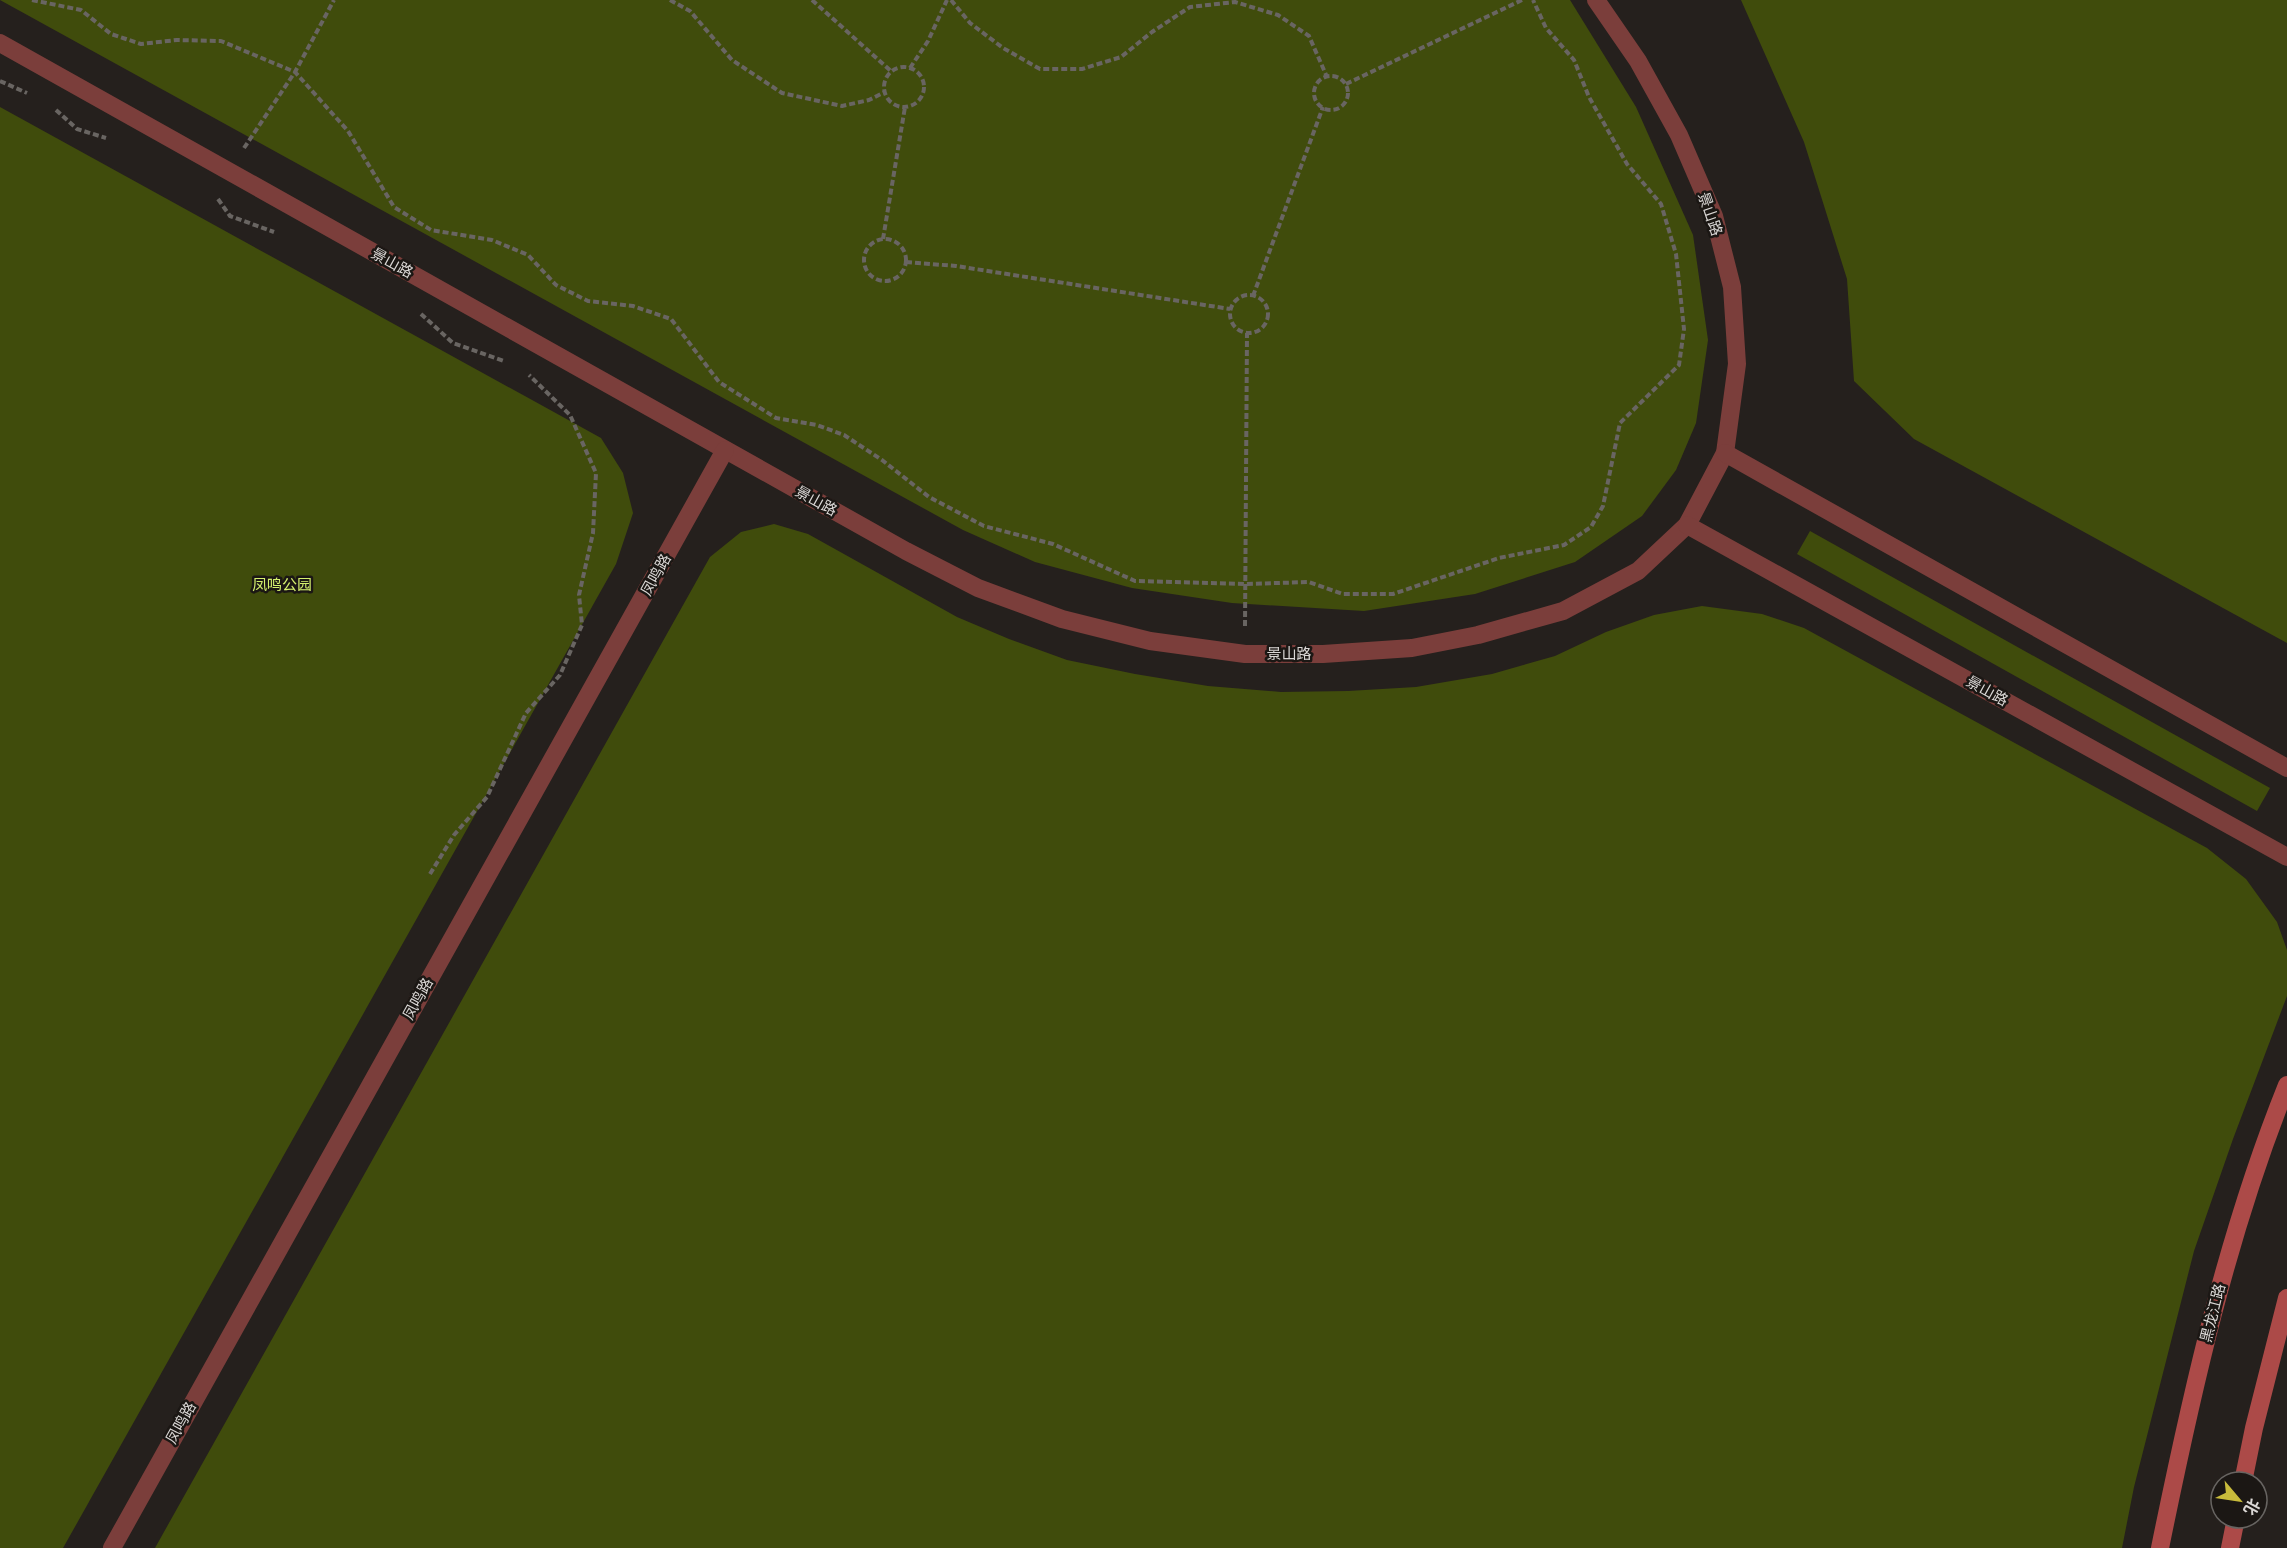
<svg xmlns="http://www.w3.org/2000/svg" width="2287" height="1548" font-family="'Fira Sans','Noto Sans SC',sans-serif">
<style>
.green{fill:#404c0c}
.lines{fill:none;stroke-linecap:round;stroke-linejoin:round}
.path{stroke:#696562;stroke-width:4;stroke-dasharray:6 3;stroke-linecap:butt}
.minor{stroke:#7b3e3b;stroke-width:18}
.secondary{stroke:#ac4a48;stroke-width:18}
.labels{text-anchor:middle;stroke-width:5;stroke-linejoin:round;paint-order:stroke}
.street-label{font-size:15px;fill:#dad7d5;stroke:#1b1714}
.park-label{font-size:15px;fill:#d5f16e;stroke:#1b1714}
</style>
<rect width="100%" height="100%" fill="#25201d"/>
<!-- green -->
<g class="green">
<path d="M 0,0 L 1570,0 L 1636,107 L 1693,235 L 1708,340 L 1696,423 L 1676,470 L 1642,516 L 1575,562 L 1475,594 L 1364,611 L 1232,603 L 1132,588 L 1035,562 L 963,530 Z"/>
<path d="M 1741,0 L 2287,0 L 2287,643 L 1914,439 L 1854,381 L 1847,279 L 1804,142 Z"/>
<path d="M 0,107 L 601,438 L 623,473 L 633,513 L 616,564 L 63,1548 L 0,1548 Z"/>
<path d="M 774,524 L 808,534 L 957,617 L 1009,639 L 1067,660 L 1135,674 L 1208,686 L 1281,692 L 1348,691 L 1416,687 L 1492,674 L 1555,656 L 1606,632 L 1654,615 L 1702,606 L 1762,614 L 1804,628 L 2207,848 L 2246,879 L 2277,922 L 2287,950 L 2287,996 L 2233,1139 L 2194,1251 L 2134,1487 L 2122,1548 L 155,1548 L 710,557 L 741,532 Z"/>
<path d="M 1810,531 L 2270,788 L 2257,811 L 1797,554 Z"/>
</g>
<g class="lines">
<!-- path -->
<g class="path">
<path d="M 32,0 L 81,10 L 111,34 L 141,44 L 177,40 L 221,41 L 295,72 L 348,131 L 394,207 L 431,230 L 492,240 L 528,255 L 556,285 L 588,301 L 633,306 L 671,319 L 719,382 L 776,418 L 817,425 L 844,435 L 882,460 L 929,497 L 984,526 L 1053,544 L 1135,581 L 1246,584 L 1309,582 L 1343,594 L 1393,594 L 1499,558 L 1564,545 L 1591,527 L 1603,506 L 1620,423 L 1679,365 L 1684,329 L 1676,254 L 1661,204 L 1627,164 L 1589,97 L 1574,60 L 1546,28 L 1533,0"/>
<path d="M 670,0 L 690,11 L 732,60 L 782,93 L 842,106 L 869,100 L 885,92"/>
<path d="M 812,0 L 892,72"/>
<path d="M 951,0 L 970,23 L 1003,48 L 1040,69 L 1082,69 L 1121,57 L 1152,32 L 1190,7 L 1235,2 L 1278,15 L 1309,36 L 1327,77"/>
<circle cx="904" cy="87" r="20"/>
<path d="M 910,68 L 928,41 L 947,0"/>
<circle cx="1331" cy="93" r="17"/>
<path d="M 0,81 L 27,93"/>
<path d="M 1346,84 L 1522,0"/>
<path d="M 56,110 L 77,129 L 106,138"/>
<path d="M 244,148 L 295,72 L 334,0"/>
<path d="M 218,199 L 230,216 L 274,232"/>
<circle cx="885" cy="260" r="21"/>
<path d="M 883,239 L 905,107"/>
<path d="M 906,262 L 956,266 L 1230,309"/>
<circle cx="1249" cy="314" r="19"/>
<path d="M 1253,296 L 1323,107"/>
<path d="M 421,314 L 453,343 L 504,361"/>
<path d="M 1245,626 L 1247,333"/>
<path d="M 430,874 L 454,835 L 487,797 L 526,713 L 560,675 L 582,625 L 579,595 L 593,533 L 596,473 L 570,415 L 529,375"/>
</g>
<!-- minor -->
<g class="minor">
<path d="M 0,43 L 906,551 L 978,588 L 1062,619 L 1150,641 L 1245,654 L 1323,654 L 1412,648 L 1478,635 L 1563,611 L 1638,571 L 1687,525 L 1725,453 L 1737,364 L 1732,287 L 1714,216 L 1679,135 L 1638,61 L 1596,0"/>
<path d="M 1725,453 L 2287,768"/>
<path d="M 1687,525 L 2287,857"/>
<path d="M 112,1548 L 725,450"/>
</g>
<!-- secondary -->
<g class="secondary">
<path d="M 2243,1482 L 2254,1428 L 2287,1298"/>
<path d="M 2160,1548 C 2192,1391 2227,1234 2287,1085"/>
<path d="M 2230,1548 L 2236,1518"/>
</g>
</g>
<g class="labels">
<!-- street labels -->
<g class="street-label">
<text transform="translate(1710 214) rotate(71)" y="5">景山路</text>
<text transform="translate(392 263) rotate(29)" y="5">景山路</text>
<text transform="translate(816 501) rotate(29)" y="5">景山路</text>
<text transform="translate(656 575) rotate(-61)" y="5">凤鸣路</text>
<text x="1289" y="659">景山路</text>
<text transform="translate(1987 691) rotate(29)" y="5">景山路</text>
<text transform="translate(418 999) rotate(-61)" y="5">凤鸣路</text>
<text transform="translate(2213 1313) rotate(-76)" y="5">黑龙江路</text>
<text transform="translate(181 1423) rotate(-61)" y="5">凤鸣路</text>
</g>
<!-- park labels -->
<g class="park-label">
<text x="282" y="590">凤鸣公园</text>
</g>
</g>
<!-- north arrow -->
<g transform="translate(2239 1500) rotate(119)"><circle r="28" fill="#1b1714" stroke="#676461" stroke-width="1.5"/>
<path d="M0-4.5L10 22L0 15L-10 22Z" fill="#c8bb3b"/>
<text y="-9" font-size="16" font-weight="bold" text-anchor="middle" fill="#dad7d5">北</text>
</g>
</svg>
